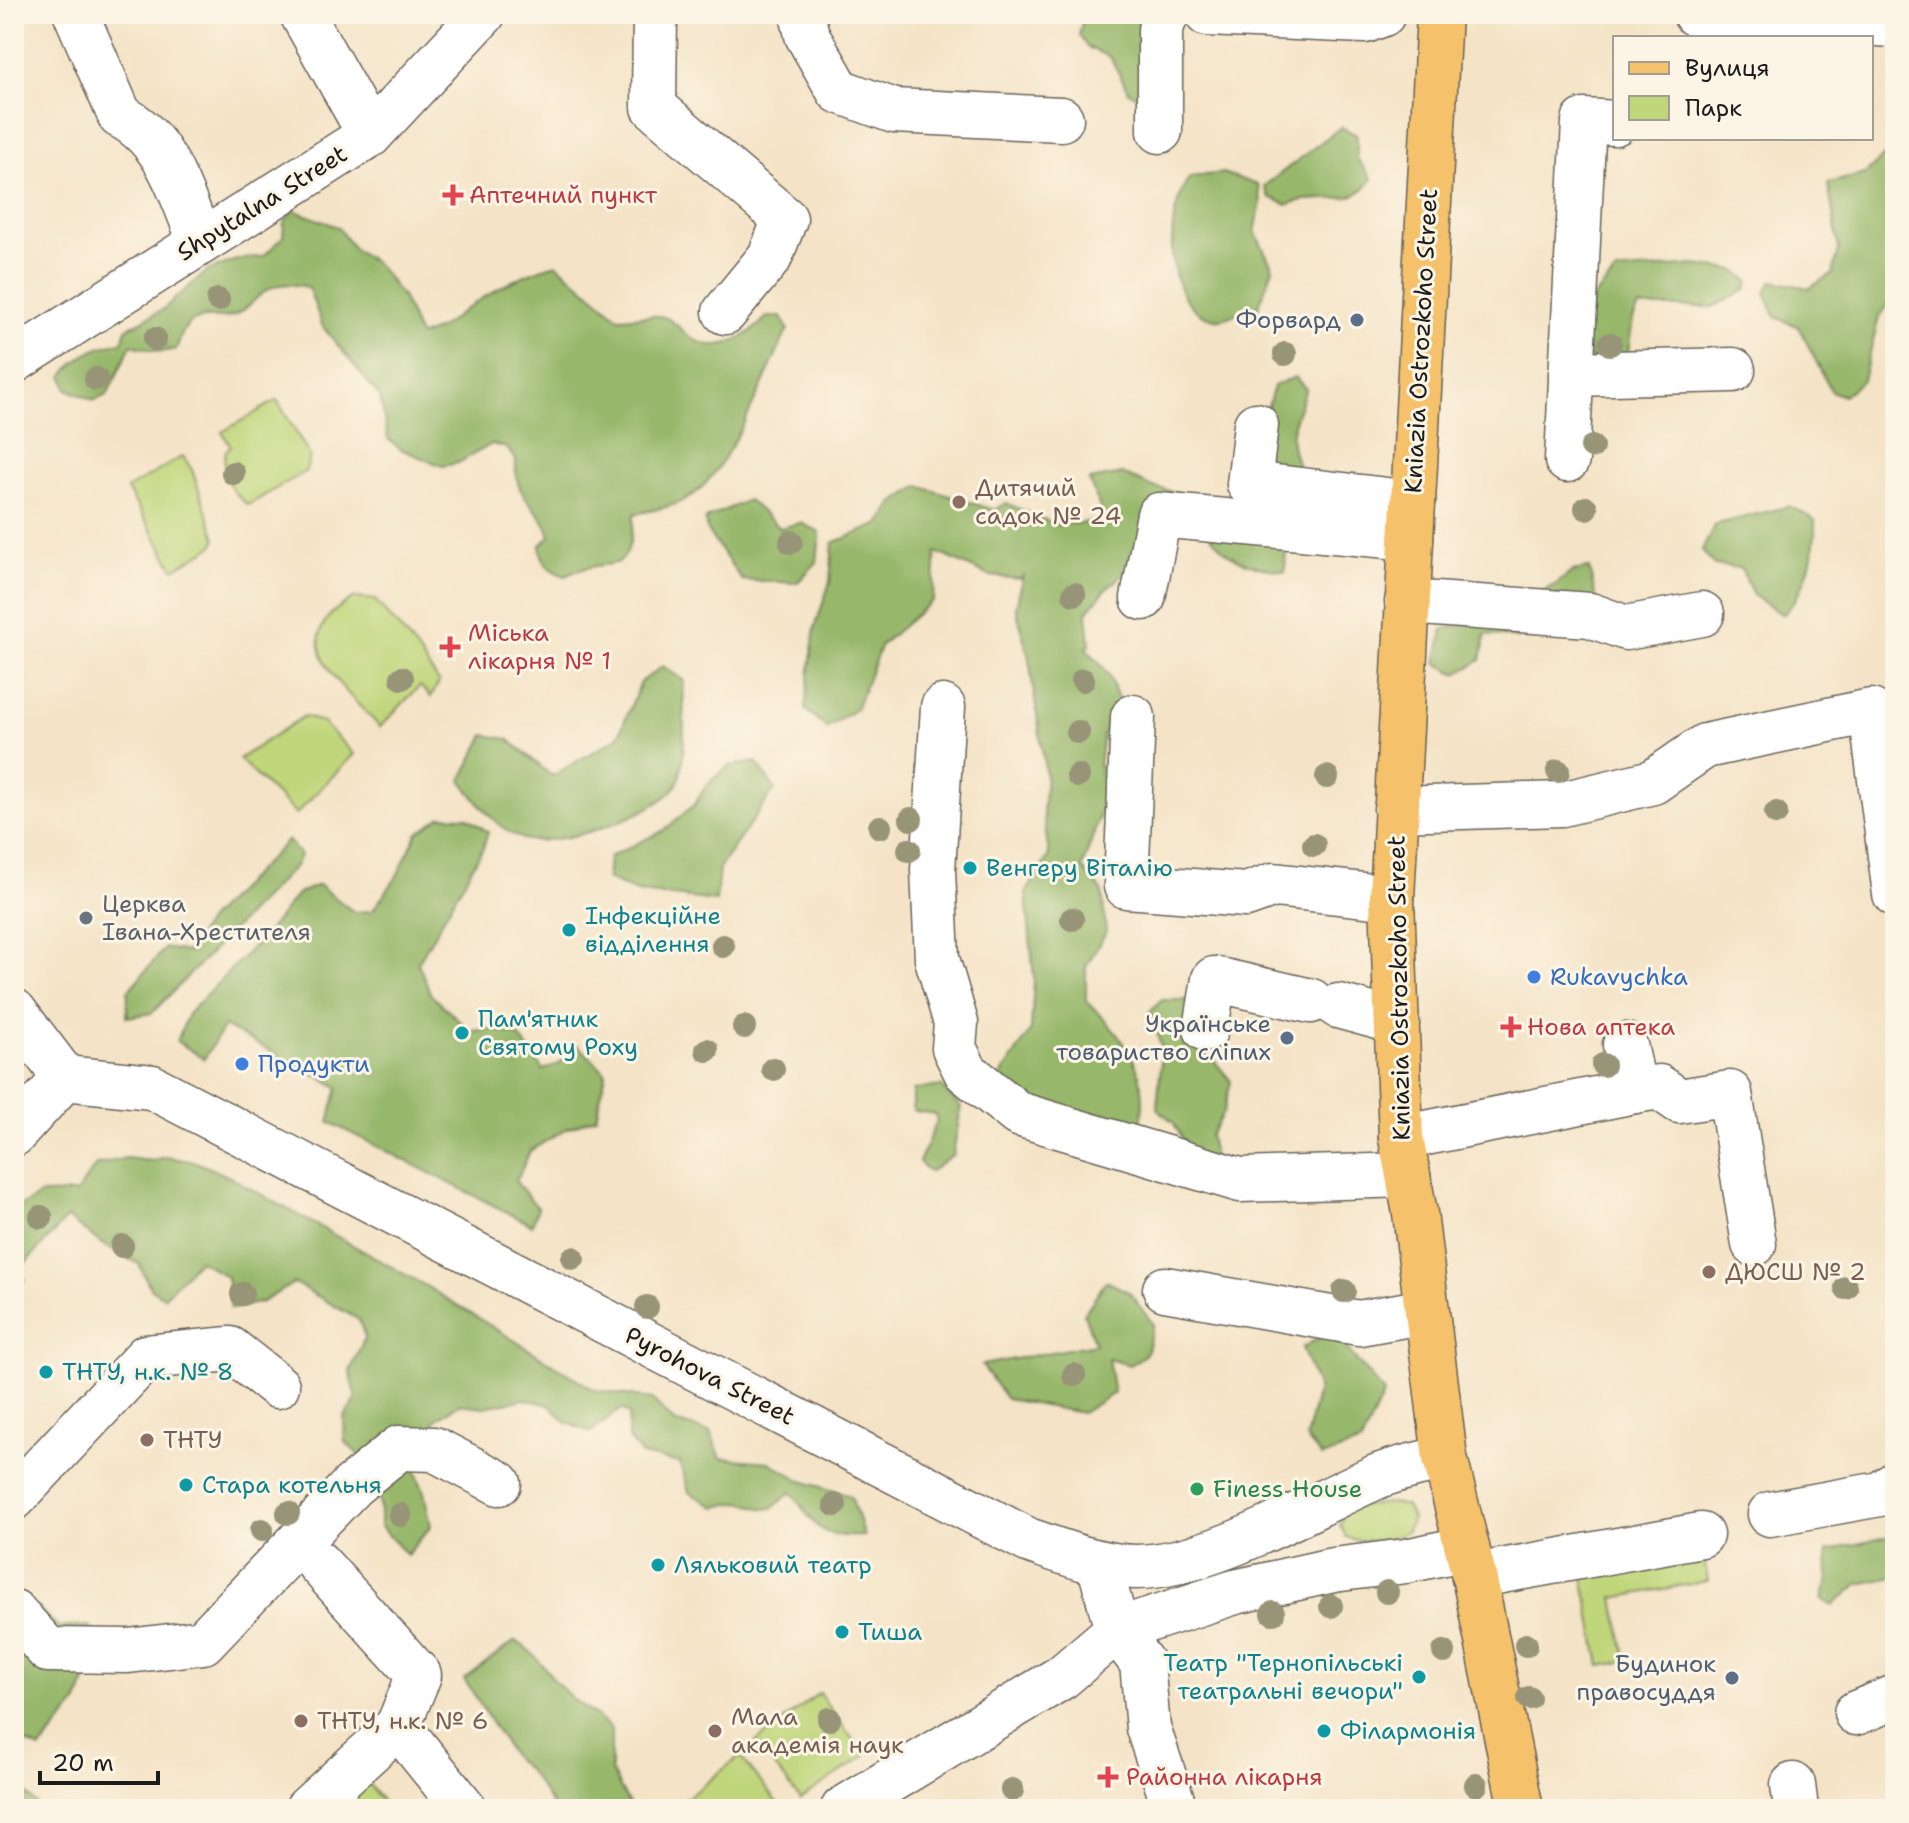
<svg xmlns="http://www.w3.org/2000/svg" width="1909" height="1823" font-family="'Shantell Sans',sans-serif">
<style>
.green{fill:#bfd67a;stroke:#6e794b;stroke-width:2}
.forest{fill:#97b76a;stroke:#5a6a43;stroke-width:2}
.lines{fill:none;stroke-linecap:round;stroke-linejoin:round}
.minor-casing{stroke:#686258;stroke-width:47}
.major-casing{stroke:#686258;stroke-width:47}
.minor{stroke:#fff;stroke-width:44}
.major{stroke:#f5c16b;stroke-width:44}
.tree{fill:#989478}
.health-dot{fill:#e0444e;stroke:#fcf5e5;stroke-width:3}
.service-dot{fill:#5c6f8a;stroke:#fcf5e5;stroke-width:3}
.education-dot{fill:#8d6e63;stroke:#fcf5e5;stroke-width:3}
.culture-dot{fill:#0f9aa8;stroke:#fcf5e5;stroke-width:3}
.worship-dot{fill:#6b7280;stroke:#fcf5e5;stroke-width:3}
.shop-dot{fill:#3f7fe0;stroke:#fcf5e5;stroke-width:3}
.leisure-dot{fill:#2e9e5b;stroke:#fcf5e5;stroke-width:3}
.labels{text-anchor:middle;stroke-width:6;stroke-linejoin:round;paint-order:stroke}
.health-label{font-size:24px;fill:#be3a42;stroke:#fcf5e5;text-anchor:start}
.street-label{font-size:24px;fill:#1c1c1c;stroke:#fcf5e5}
.service-label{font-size:24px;fill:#4e5e75;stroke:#fcf5e5;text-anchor:end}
.education-label{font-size:24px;fill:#785e54;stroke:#fcf5e5;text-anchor:start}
.culture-label{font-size:24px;fill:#0d838f;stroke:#fcf5e5;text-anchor:start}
.worship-label{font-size:24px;fill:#5b616d;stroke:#fcf5e5;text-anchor:start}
.shop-label{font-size:24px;fill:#366cbe;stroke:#fcf5e5;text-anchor:start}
.leisure-label{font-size:24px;fill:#27864d;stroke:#fcf5e5;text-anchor:start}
</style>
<rect width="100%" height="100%" fill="#fcf5e5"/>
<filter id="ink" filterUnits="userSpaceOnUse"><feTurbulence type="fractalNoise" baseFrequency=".0125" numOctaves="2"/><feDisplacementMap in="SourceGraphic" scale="16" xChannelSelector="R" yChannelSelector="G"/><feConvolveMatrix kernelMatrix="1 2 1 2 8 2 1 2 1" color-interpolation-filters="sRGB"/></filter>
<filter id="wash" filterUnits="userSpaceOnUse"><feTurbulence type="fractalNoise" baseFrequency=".006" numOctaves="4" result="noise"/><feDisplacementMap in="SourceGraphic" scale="32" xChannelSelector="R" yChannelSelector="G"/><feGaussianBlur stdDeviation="1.8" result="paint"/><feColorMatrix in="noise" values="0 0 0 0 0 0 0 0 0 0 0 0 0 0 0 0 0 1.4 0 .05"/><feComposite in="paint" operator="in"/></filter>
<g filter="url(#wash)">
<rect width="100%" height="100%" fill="#f4e3c6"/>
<!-- green -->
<g class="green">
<path d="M 277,400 L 310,456 L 306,471 L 248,505 C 229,491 220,474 226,450 L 231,447 L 222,432 Z"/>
<path d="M 183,456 L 192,470 L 216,538 L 213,546 L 174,569 L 127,489 Z"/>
<path d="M 355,598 L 375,600 L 413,644 L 439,682 L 431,697 L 420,686 L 380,727 C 342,687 279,635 355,598 Z"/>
<path d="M 304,716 L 322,722 L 354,754 L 296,814 L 239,759 Z"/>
<path d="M 1392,1503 L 1406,1506 L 1412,1518 L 1407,1531 C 1390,1541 1365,1544 1346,1537 L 1340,1525 L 1344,1512 L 1357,1506 Z"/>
<path d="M 1702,1548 L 1708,1581 L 1614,1598 L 1626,1661 L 1600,1666 L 1582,1570 Z"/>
<path d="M 819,1693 L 865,1756 L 800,1799 L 756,1742 Z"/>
<path d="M 740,1756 L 782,1809 L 673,1809 Z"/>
<path d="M 366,1781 L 389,1809 L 334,1809 Z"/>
</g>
<!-- forest -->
<g class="forest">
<path d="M 1084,14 L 1147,14 L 1156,109 L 1129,92 L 1110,57 L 1087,47 L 1079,35 Z"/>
<path d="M 1341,127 L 1357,135 L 1357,158 L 1372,179 C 1353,211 1317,191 1287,205 L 1269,197 L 1264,186 Z"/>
<path d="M 1884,156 L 1895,160 L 1895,296 L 1879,317 L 1863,380 L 1843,396 L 1831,391 L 1799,327 L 1776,317 L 1765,293 L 1772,281 L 1809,288 L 1832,274 L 1839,250 L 1828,183 L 1865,174 Z"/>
<path d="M 1223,173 L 1258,185 L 1261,202 L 1255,232 L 1273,268 L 1257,310 C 1238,309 1227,321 1215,319 C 1161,309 1164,210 1190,177 Z"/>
<path d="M 293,210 L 338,227 L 354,249 L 377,264 L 403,298 L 419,336 C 443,329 448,322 467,308 C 495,289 525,272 557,264 L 619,318 C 632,318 652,313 664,317 C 672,319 682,331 689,336 C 717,357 747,338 767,317 L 781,317 L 788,329 C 766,373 731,467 693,495 C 676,507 653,510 634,514 C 628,587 613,551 565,576 C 549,570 542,564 540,546 L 550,536 C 544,508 513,502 516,461 L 507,448 L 492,444 L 458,463 L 442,466 L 400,449 L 388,439 L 380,397 L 323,327 L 308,287 C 258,274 258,310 229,317 C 215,320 204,314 191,322 C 183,327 180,340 176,349 L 161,352 L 131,345 L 107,395 L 94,401 L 67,389 L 63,376 C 80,354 96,347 122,342 L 126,329 L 162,310 L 207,271 L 236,260 L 264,256 L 283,237 L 284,222 Z"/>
<path d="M 1694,265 L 1734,270 L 1749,281 L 1746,290 L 1713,307 L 1639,307 L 1633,319 L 1626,365 L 1582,357 L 1580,313 L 1616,272 Z"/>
<path d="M 1295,377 L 1306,389 C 1288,436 1285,438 1307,485 L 1286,540 L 1285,572 C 1244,564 1230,563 1204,528 L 1179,526 L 1106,589 L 1087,612 L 1090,645 L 1086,648 L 1108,673 L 1119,701 L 1103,734 L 1099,765 L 1106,797 L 1082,868 L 1102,891 L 1106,932 L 1086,967 L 1086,1001 C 1127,1040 1155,1076 1138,1136 L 1096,1134 L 997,1082 L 1031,1030 L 1034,979 L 1026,893 L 1049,855 L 1043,810 L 1046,776 L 1029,659 L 1016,607 L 1023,576 L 1020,579 L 990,576 L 936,552 L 933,600 L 881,645 L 856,709 L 827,728 L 805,709 L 815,627 L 830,582 L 833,543 L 880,524 L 892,504 L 919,486 L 994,510 L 1006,503 L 1057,525 L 1105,521 L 1089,480 L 1123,474 L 1153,487 L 1237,507 L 1274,386 Z"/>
<path d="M 748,500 L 780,528 L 801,523 L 820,532 L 817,562 L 797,583 L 742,580 L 708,532 L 705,519 Z"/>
<path d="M 1790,506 L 1815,520 C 1816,553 1806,591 1783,615 L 1753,595 L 1741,568 L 1714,565 L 1702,550 L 1716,524 Z"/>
<path d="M 1589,568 L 1597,603 L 1528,623 L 1517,638 L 1486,634 L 1481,660 L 1457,674 L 1436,663 L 1443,629 L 1480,620 L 1555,585 L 1573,571 Z"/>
<path d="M 663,666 L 684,681 C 682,709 688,762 677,784 C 663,813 551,851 521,838 C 494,827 478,802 461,780 L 485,735 L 508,739 L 552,776 L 618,737 L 641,682 Z"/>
<path d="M 756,762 L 775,789 L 719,868 L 716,901 L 637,892 L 607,879 L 609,857 L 663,831 L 694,805 L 709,782 L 729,766 Z"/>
<path d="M 441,816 L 467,817 L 488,832 L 483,848 L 418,963 L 431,995 L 471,1031 L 491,1029 L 519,1036 L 543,1070 L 559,1064 L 578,1045 L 606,1073 L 596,1117 L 566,1129 L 530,1151 L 516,1182 L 538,1208 L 532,1225 L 329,1122 L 338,1087 L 224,1026 L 204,1059 L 177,1041 L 188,1014 L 267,932 L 297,894 L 318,885 L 354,912 L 372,911 L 396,878 L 417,834 Z"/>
<path d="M 288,840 L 300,855 L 296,865 L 152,1013 L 127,1017 L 128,991 L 165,948 L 187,952 L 209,919 Z"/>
<path d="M 1162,1000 L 1206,1000 L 1216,1038 L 1210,1056 L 1231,1081 L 1224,1111 L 1210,1136 L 1214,1157 L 1193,1157 L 1173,1122 L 1157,1108 L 1162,1050 L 1150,1012 Z"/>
<path d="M 941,1086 L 961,1107 L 953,1155 L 930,1172 L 919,1162 L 937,1121 L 935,1114 L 913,1111 L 913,1090 Z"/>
<path d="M 165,1157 L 196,1162 L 228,1176 L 426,1286 L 595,1390 L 652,1399 L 674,1422 L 710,1432 L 721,1458 L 769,1462 L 802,1481 L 851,1496 L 864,1536 C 815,1538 818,1527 791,1492 L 773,1508 L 764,1509 L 740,1502 L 715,1507 L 689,1492 L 680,1463 L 642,1455 L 628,1438 L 629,1414 L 621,1409 L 591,1432 L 567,1423 L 550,1405 L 525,1399 L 484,1407 L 459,1404 L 437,1419 L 411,1460 L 424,1492 L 431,1526 L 407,1555 L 380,1526 C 381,1486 376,1469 345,1442 L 344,1418 L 356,1399 L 350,1371 L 365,1337 L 359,1320 L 294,1283 L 262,1302 L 231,1309 L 227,1277 L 199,1260 L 164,1297 L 151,1289 L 139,1264 L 106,1247 L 67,1218 L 19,1270 L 25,1279 L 14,1292 L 14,1210 L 42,1194 L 76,1193 L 96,1165 L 126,1158 L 153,1161 Z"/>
<path d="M 1106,1281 L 1129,1292 L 1153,1324 L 1146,1354 L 1130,1365 L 1108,1359 L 1114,1393 L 1082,1413 L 1006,1399 L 982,1365 L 1095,1344 L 1084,1314 Z"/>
<path d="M 1323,1335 L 1344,1345 L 1384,1393 L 1361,1443 L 1322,1457 L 1306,1438 L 1318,1389 L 1302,1348 Z"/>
<path d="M 1895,1535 L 1895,1577 L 1858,1584 L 1833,1606 L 1822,1599 L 1828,1580 L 1827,1551 Z"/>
<path d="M 37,1607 L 59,1627 L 90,1626 L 98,1641 L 78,1702 L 40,1749 L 17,1739 L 14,1733 L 14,1613 Z"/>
<path d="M 515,1641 C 540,1654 550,1680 572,1698 C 585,1709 599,1717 611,1729 L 611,1771 L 632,1809 L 555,1809 L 529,1771 L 513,1757 L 464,1679 Z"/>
<path d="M 14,1782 L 42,1809 L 14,1809 Z"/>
</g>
</g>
<g filter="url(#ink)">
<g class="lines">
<defs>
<g id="minor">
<path d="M 76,14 L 120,116 C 167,139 182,197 200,241"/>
<path d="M 302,14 L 370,135"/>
<path d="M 655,14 L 654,107 L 785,219 L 770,257 L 725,312"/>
<path d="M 802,14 L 807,35 L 839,91 L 894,111 L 1061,119"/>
<path d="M 1207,14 L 1365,21 L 1383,14"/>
<path d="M 1695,14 L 1895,25"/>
<path d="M 1160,131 L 1160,29 L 1167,14"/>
<path d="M 14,361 L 370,135 L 483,14"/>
<path d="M 1571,374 L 1733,370"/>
<path d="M 1256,425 L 1249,484 L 1413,503"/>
<path d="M 1567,460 L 1584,121 L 1615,123"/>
<path d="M 1143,598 L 1159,515 L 1411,538"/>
<path d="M 1407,602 L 1590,615 L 1626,628 L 1702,614"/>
<path d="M 943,707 L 933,870 L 937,959 L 956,1023 L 954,1048 L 966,1072 L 1018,1114 L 1240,1180 L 1408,1175"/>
<path d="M 1133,717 L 1126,886 L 1246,895 L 1274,885 L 1392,898"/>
<path d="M 1396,809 L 1562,804 L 1653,782 L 1705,746 L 1871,711 L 1895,894"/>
<path d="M 1338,1006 L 1397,1022"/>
<path d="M 14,1011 L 65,1078 L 152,1087 L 1028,1540 C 1063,1552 1098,1566 1135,1567 C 1210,1567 1306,1508 1374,1478 C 1396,1468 1422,1464 1445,1458"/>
<path d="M 1206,1029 L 1214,979 L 1311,1001"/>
<path d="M 1635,1091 L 1659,1087 L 1679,1101 L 1730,1093 L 1754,1244"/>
<path d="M 14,1134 L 65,1078"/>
<path d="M 1401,1138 L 1635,1091 L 1625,1045"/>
<path d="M 1165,1289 L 1359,1323 L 1426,1311"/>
<path d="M 14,1498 L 146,1357 L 230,1349 L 277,1386"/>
<path d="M 1770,1514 L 1880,1494 L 1895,1484"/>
<path d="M 318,1563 L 419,1675 L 398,1726"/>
<path d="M 1099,1563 L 1117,1630 L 1142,1663 L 1148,1728 L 1175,1809"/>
<path d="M 1474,1576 L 1701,1535"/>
<path d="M 14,1612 L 48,1650 L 128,1651 L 203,1642 L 352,1486 L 399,1448 L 434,1449 L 499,1483"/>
<path d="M 1856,1713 L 1895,1697"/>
<path d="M 1793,1785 L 1796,1809"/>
<path d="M 307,1809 L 398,1726 L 465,1809"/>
<path d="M 843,1809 L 1062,1677 L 1117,1630 L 1235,1592 L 1333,1570 L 1406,1561 L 1467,1548"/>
</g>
<path id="major" d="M 1439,14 L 1392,898 L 1401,1138 L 1415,1213 L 1445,1458 L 1474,1576 L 1521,1809"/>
</defs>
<!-- minor casing -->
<use href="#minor" class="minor-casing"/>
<!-- major casing -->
<use href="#major" class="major-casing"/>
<!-- minor -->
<use href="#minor" class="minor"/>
<!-- major -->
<use href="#major" class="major"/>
</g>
<!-- trees -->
<g class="tree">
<circle cx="218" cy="300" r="12"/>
<circle cx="155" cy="339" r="12"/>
<circle cx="1610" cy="344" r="12"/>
<circle cx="1285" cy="354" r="12"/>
<circle cx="96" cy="379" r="12"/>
<circle cx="1592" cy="447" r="12"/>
<circle cx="233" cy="473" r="12"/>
<circle cx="1586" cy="508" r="12"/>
<circle cx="791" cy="542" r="12"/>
<circle cx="1074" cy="594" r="12"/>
<circle cx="402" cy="678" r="12"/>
<circle cx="1083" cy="680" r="12"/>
<circle cx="1078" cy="732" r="12"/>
<circle cx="1558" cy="771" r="12"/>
<circle cx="1078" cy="776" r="12"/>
<circle cx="1327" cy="777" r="12"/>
<circle cx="1776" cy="813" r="12"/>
<circle cx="911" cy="819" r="12"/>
<circle cx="880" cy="827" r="12"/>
<circle cx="1314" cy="845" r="12"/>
<circle cx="909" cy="850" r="12"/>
<circle cx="1072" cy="919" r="12"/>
<circle cx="723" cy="946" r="12"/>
<circle cx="744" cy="1027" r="12"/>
<circle cx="707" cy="1050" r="12"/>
<circle cx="1603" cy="1065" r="12"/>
<circle cx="773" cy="1069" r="12"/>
<circle cx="41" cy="1217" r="12"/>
<circle cx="122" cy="1246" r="12"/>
<circle cx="573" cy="1258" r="12"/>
<circle cx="1846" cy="1288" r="12"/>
<circle cx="1344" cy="1291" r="12"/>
<circle cx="242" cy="1294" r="12"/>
<circle cx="647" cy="1307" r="12"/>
<circle cx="1074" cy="1375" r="12"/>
<circle cx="835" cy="1505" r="12"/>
<circle cx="288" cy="1513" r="12"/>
<circle cx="400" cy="1515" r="12"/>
<circle cx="262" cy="1530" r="12"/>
<circle cx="1387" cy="1592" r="12"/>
<circle cx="1331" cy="1606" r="12"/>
<circle cx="1273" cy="1613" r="12"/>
<circle cx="1526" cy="1645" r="12"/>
<circle cx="1444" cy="1652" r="12"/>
<circle cx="1529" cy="1698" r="12"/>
<circle cx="829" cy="1719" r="12"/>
<circle cx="1476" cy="1785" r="12"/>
<circle cx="1012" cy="1790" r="12"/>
</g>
</g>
<!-- markers -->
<g class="health-dot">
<path d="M449 183h8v8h8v8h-8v8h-8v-8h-8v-8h8z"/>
<path d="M446 635h8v8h8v8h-8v8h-8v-8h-8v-8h8z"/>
<path d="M1507 1015h8v8h8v8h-8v8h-8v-8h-8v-8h8z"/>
<path d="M1104 1765h8v8h8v8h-8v8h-8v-8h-8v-8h8z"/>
</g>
<g class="service-dot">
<circle cx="1357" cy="320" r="8"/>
<circle cx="1287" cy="1038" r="8"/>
<circle cx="1732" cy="1678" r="8"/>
</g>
<g class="education-dot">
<circle cx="959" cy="502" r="8"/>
<circle cx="1709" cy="1272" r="8"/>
<circle cx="147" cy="1440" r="8"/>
<circle cx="301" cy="1721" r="8"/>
<circle cx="715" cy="1731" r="8"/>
</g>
<g class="culture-dot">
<circle cx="970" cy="868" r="8"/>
<circle cx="569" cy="930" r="8"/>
<circle cx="462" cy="1033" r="8"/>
<circle cx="46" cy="1372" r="8"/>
<circle cx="186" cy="1485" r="8"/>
<circle cx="658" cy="1565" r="8"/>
<circle cx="842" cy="1632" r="8"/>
<circle cx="1419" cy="1677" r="8"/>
<circle cx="1324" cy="1731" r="8"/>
</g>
<circle class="worship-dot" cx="86" cy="918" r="8"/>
<g class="shop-dot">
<circle cx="1534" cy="977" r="8"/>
<circle cx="242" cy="1064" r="8"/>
</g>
<circle class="leisure-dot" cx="1197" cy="1489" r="8"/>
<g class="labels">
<!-- health labels -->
<g class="health-label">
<text x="469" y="203">Аптечний пункт</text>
<text x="468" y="641">Міська<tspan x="468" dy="28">лікарня № 1</tspan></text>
<text x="1527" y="1035">Нова аптека</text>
<text x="1126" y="1785">Районна лікарня</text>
</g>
<!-- street labels -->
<g class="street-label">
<text transform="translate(262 203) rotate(-32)" y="8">Shpytalna Street</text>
<text transform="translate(1421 341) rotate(-87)" y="8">Kniazia Ostrozkoho Street</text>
<text transform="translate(1399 988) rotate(-91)" y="8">Kniazia Ostrozkoho Street</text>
<text transform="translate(710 1376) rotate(27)" y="8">Pyrohova Street</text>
</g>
<!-- service labels -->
<g class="service-label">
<text x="1341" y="328">Форвард</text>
<text x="1271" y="1032">Українське<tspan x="1271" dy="28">товариство сліпих</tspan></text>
<text x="1716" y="1672">Будинок<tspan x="1716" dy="28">правосуддя</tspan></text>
</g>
<!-- education labels -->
<g class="education-label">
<text x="975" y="496">Дитячий<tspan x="975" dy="28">садок № 24</tspan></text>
<text x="1725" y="1280">ДЮСШ № 2</text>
<text x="163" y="1448">ТНТУ</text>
<text x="731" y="1725">Мала<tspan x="731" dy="28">академія наук</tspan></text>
<text x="317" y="1729">ТНТУ, н.к. № 6</text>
</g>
<!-- culture labels -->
<g class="culture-label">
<text x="986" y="876">Венгеру Віталію</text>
<text x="585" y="924">Інфекційне<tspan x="585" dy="28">відділення</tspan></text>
<text x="478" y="1027">Пам'ятник<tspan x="478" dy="28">Святому Роху</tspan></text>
<text x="62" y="1380">ТНТУ, н.к. № 8</text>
<text x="202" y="1493">Стара котельня</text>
<text x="674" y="1573">Ляльковий театр</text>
<text x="858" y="1640">Тиша</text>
<text x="1403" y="1671" text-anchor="end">Театр "Тернопільські<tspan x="1403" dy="28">театральні вечори"</tspan></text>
<text x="1340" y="1739">Філармонія</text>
</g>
<!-- worship labels -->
<g class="worship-label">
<text x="102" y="912">Церква<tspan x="102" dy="28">Івана-Хрестителя</tspan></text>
</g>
<!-- shop labels -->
<g class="shop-label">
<text x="1550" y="985">Rukavychka</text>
<text x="258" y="1072">Продукти</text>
</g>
<!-- leisure labels -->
<g class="leisure-label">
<text x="1213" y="1497">Finess House</text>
</g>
</g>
<!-- margin -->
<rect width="1909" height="1823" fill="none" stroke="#fcf5e5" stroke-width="48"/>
<!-- legend -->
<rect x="1613" y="36" width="260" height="104" fill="#fcf5e5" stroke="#a29e95" stroke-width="2"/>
<rect x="1629" y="62" width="40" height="12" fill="#f5c16b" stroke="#a29e95" stroke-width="2"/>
<text x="1685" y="76" font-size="24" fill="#1c1c1c">Вулиця</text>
<rect x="1629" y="96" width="40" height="24" fill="#bfd67a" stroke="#a29e95" stroke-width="2"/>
<text x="1685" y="116" font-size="24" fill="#1c1c1c">Парк</text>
<!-- scale -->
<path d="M40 1771v12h118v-12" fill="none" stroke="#1c1c1c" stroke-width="4"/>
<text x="52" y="1771" font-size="24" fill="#1c1c1c" stroke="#fcf5e5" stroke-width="6" paint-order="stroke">20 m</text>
</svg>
